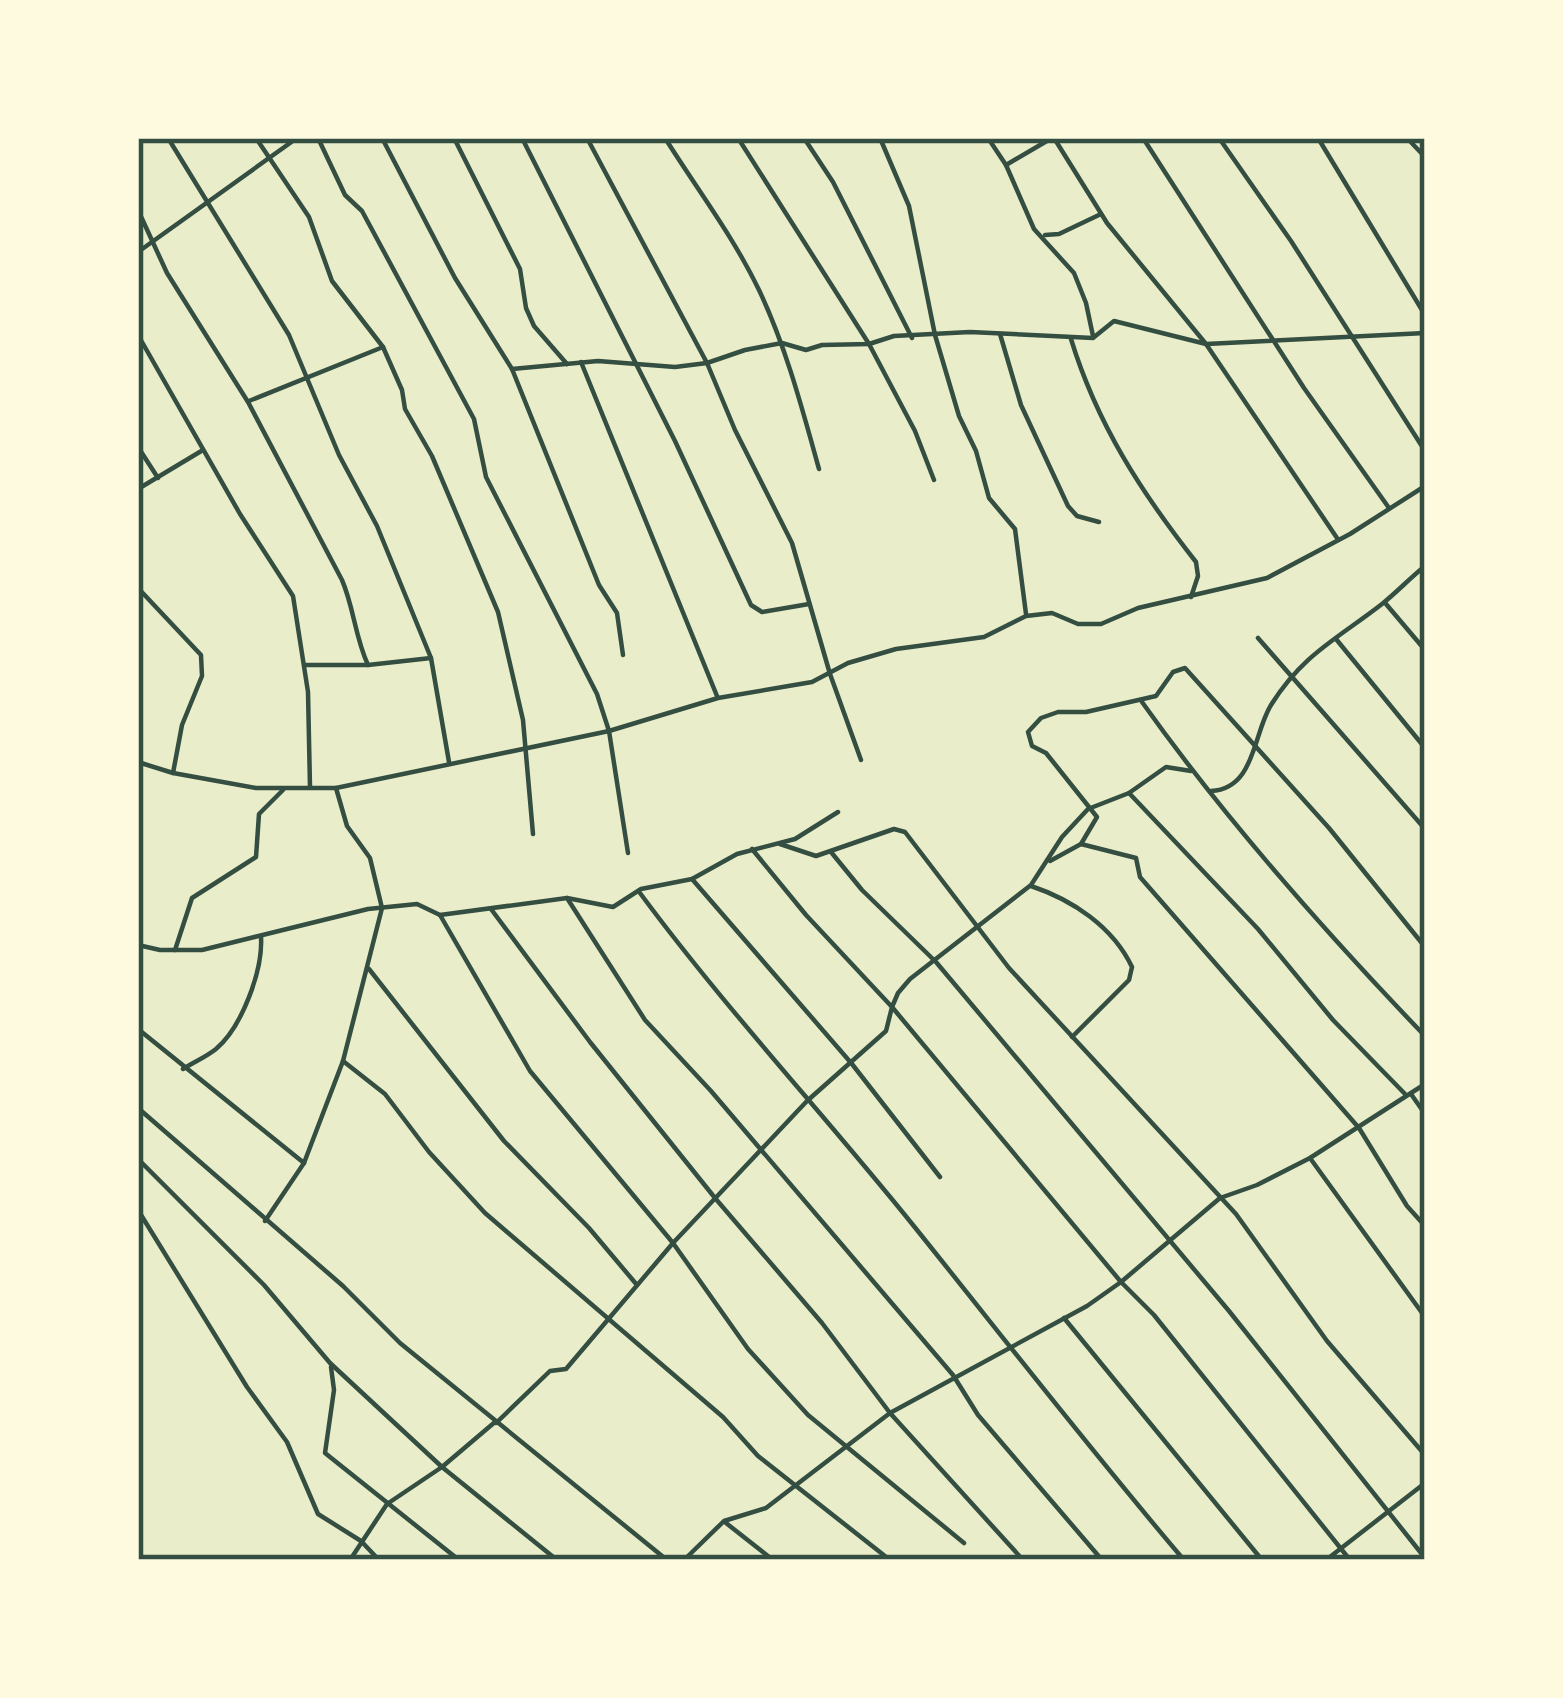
<svg xmlns="http://www.w3.org/2000/svg" width="1563" height="1698" font-family="Arial,sans-serif">
<style>
.lines{fill:none;stroke-linecap:round;stroke-linejoin:round}
.minor{stroke:#344e41;stroke-width:4.5}
.neatline{fill:none;stroke:#344e41;stroke-width:4.5}
</style>
<rect width="100%" height="100%" fill="#e9edc9"/>
<g class="lines">
<!-- minor -->
<g class="minor">
<path d="M 168,138 L 289,335 L 339,455 L 377,526 L 431,658 L 449,762"/>
<path d="M 256,138 L 309,217 L 332,281 L 383,347 L 402,390 L 405,409 L 432,456 L 498,612 L 523,720 L 533,834"/>
<path d="M 318,138 L 345,195 L 362,211 L 474,419 L 486,477 L 597,694 L 609,731 L 628,853"/>
<path d="M 382,138 L 455,278 L 512,369 L 599,585 L 617,613 L 623,655"/>
<path d="M 454,138 L 520,269 L 526,308 L 534,326 L 567,364"/>
<path d="M 522,138 L 675,441 L 751,605 L 762,612 L 809,604"/>
<path d="M 587,138 L 707,363 L 735,430 L 792,543 L 830,674 L 861,760"/>
<path d="M 665,138 C 697,189 733,236 759,290 C 786,347 802,408 819,469"/>
<path d="M 738,138 L 869,344 L 915,431 L 934,480"/>
<path d="M 804,138 L 833,182 L 912,338"/>
<path d="M 880,138 L 909,206 L 935,335 L 959,416 L 976,451 L 989,498 L 1015,529 L 1026,614"/>
<path d="M 988,138 L 1006,165 L 1034,229 L 1074,273 L 1086,303 L 1093,336"/>
<path d="M 1054,138 L 1107,223 L 1206,344 L 1337,538"/>
<path d="M 1143,138 L 1304,388 L 1389,508"/>
<path d="M 1219,138 L 1291,241 L 1425,451"/>
<path d="M 1318,138 C 1354,197 1389,256 1425,315"/>
<path d="M 1407,138 L 1425,157"/>
<path d="M 1006,165 L 1052,138"/>
<path d="M 138,210 L 167,273 L 248,402 L 342,580 C 354,608 355,637 368,665"/>
<path d="M 1045,235 L 1059,234 L 1101,214"/>
<path d="M 138,252 L 297,138"/>
<path d="M 1000,334 L 1021,405 L 1068,506 L 1077,516 L 1099,522"/>
<path d="M 138,335 L 240,514 L 293,596 L 308,692 L 310,787"/>
<path d="M 1071,339 C 1097,424 1141,492 1196,562 L 1198,576 L 1191,597"/>
<path d="M 581,362 L 717,696"/>
<path d="M 512,369 L 598,361 L 675,367 L 707,363 L 745,350 L 782,343 L 806,350 L 822,345 L 869,344 L 894,336 L 970,332 L 1093,338 L 1114,321 L 1206,344 L 1425,333"/>
<path d="M 249,401 L 383,347"/>
<path d="M 138,447 L 158,478"/>
<path d="M 138,489 L 203,450"/>
<path d="M 138,588 L 201,655 L 202,676 L 182,725 L 173,773"/>
<path d="M 1386,604 L 1425,650"/>
<path d="M 1258,638 L 1425,829"/>
<path d="M 1336,639 L 1425,748"/>
<path d="M 305,665 L 368,665 L 431,658"/>
<path d="M 1142,702 C 1223,816 1328,935 1425,1036"/>
<path d="M 138,762 L 173,773 L 256,788 L 336,788 L 609,731 L 718,698 L 812,682 L 848,663 L 896,649 L 984,637 L 1026,616 L 1052,613 L 1078,624 L 1101,624 L 1138,608 L 1267,578 L 1350,534 L 1425,486"/>
<path d="M 1211,791 C 1255,789 1253,734 1271,705 C 1303,654 1337,639 1382,604 C 1397,592 1410,578 1425,566"/>
<path d="M 1129,793 L 1166,767 L 1191,771"/>
<path d="M 780,844 L 816,856 L 894,829 L 905,832 L 1009,968 L 1236,1214 L 1327,1341 L 1425,1455"/>
<path d="M 1081,844 L 1136,858 L 1140,877 L 1359,1128 L 1407,1206 L 1425,1226"/>
<path d="M 831,852 L 862,890 L 936,962 L 1229,1311 L 1425,1558"/>
<path d="M 1050,861 L 1081,844 L 1097,817 L 1046,753 L 1032,746 L 1028,732 L 1041,718 L 1058,712 L 1086,712 L 1156,696 L 1173,672 L 1185,668 L 1329,828 L 1425,947"/>
<path d="M 692,879 L 852,1064 L 940,1177"/>
<path d="M 1031,886 C 1073,900 1113,927 1132,967 L 1129,980 L 1072,1037"/>
<path d="M 640,893 C 725,1008 823,1113 913,1225 C 1003,1337 1091,1451 1184,1560"/>
<path d="M 567,898 L 645,1020 L 711,1091 L 953,1375 L 978,1415 L 1102,1560"/>
<path d="M 491,909 L 590,1042 L 715,1198 L 822,1323 L 890,1413 L 1023,1560"/>
<path d="M 440,915 L 567,898 L 613,907 L 641,889 L 692,879 L 737,854 L 795,839 L 838,812"/>
<path d="M 138,945 L 160,950 L 202,950 L 368,909 L 417,904 L 440,915 L 530,1071 L 673,1243 L 748,1349 L 808,1415 L 964,1543"/>
<path d="M 175,950 L 192,898 L 256,857 L 259,814 L 283,790"/>
<path d="M 369,969 L 504,1141 L 589,1228 L 637,1285"/>
<path d="M 138,1029 L 304,1163"/>
<path d="M 343,1061 L 385,1094 L 429,1152 L 485,1213 L 723,1417 L 758,1456 L 890,1560"/>
<path d="M 183,1069 C 194,1062 206,1057 216,1049 C 242,1027 263,970 261,937"/>
<path d="M 1411,1094 L 1425,1114"/>
<path d="M 138,1108 L 343,1286 L 400,1343 L 667,1560"/>
<path d="M 1310,1158 L 1425,1317"/>
<path d="M 138,1159 L 264,1285 L 330,1363 L 442,1467 L 557,1560"/>
<path d="M 138,1210 L 247,1387 L 287,1442 L 318,1514 L 361,1541 L 379,1560"/>
<path d="M 265,1221 L 304,1163 L 343,1061 L 382,908 L 370,858 L 347,826 L 336,788"/>
<path d="M 1064,1318 L 1262,1560"/>
<path d="M 331,1367 L 334,1390 L 325,1453 L 459,1560"/>
<path d="M 496,1423 L 550,1371 L 566,1369 L 673,1243 L 807,1101 L 886,1031 L 892,1007 L 806,915 L 752,849"/>
<path d="M 726,1523 L 773,1560"/>
<path d="M 350,1560 L 387,1504 L 442,1467 L 495,1422"/>
<path d="M 684,1560 L 724,1521 L 766,1508 L 890,1413 L 1087,1306 L 1121,1282 L 1220,1198 L 1257,1185 L 1310,1158 L 1425,1084"/>
<path d="M 1326,1560 L 1425,1483"/>
<path d="M 1350,1560 L 1154,1315 L 1121,1282 L 892,1007 L 898,993 L 910,979 L 1031,885 L 1062,837 L 1088,809 L 1129,793 L 1258,929 L 1333,1020 L 1406,1095"/>
</g>
</g>
<!-- border -->
<rect width="1563" height="1698" fill="none" stroke="#fefae0" stroke-width="282"/>
<rect x="141" y="141" width="1281" height="1416" class="neatline"/>
</svg>
